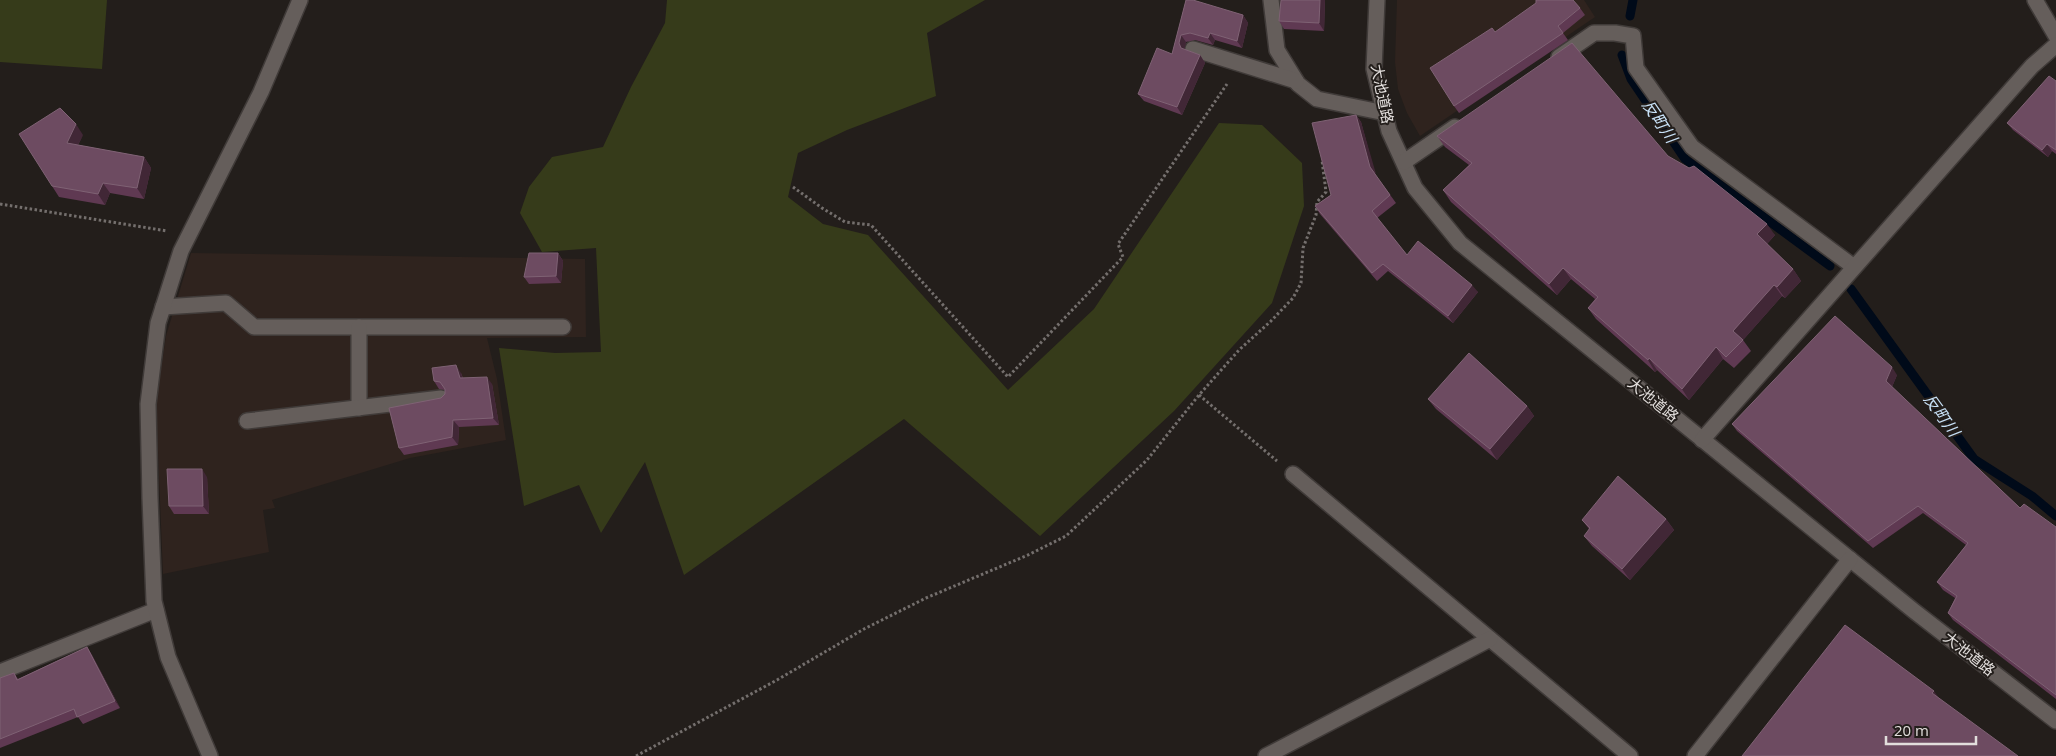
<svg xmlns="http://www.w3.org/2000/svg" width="2056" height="756" font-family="'Open Sans','Noto Sans JP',sans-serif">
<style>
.built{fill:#2f231e}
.green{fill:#363b1a}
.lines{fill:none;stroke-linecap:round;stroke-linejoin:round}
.stream{stroke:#000a19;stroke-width:9}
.minor-casing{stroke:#403b39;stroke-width:18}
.path{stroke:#746f6d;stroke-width:3;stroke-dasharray:2.5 2.5;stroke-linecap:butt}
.minor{stroke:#655e5b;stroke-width:15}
.wall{fill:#5f3952}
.shaded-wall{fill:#412736}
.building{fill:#6d4b61;stroke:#7f6274}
.labels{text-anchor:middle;stroke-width:4;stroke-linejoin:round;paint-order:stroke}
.street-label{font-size:15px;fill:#e2dedc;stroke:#231e1b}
.water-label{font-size:16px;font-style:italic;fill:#c8e1f7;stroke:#231e1b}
</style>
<rect width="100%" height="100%" fill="#231e1b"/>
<!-- built -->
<g class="built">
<path d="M 1397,0 L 1584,0 L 1595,17 L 1420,136 L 1407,113 L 1398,89 L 1395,62 Z"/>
<path d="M 191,253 L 585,259 L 586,337 L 487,338 L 497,379 L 506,440 L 410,458 L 272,500 L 275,508 L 263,510 L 269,552 L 163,574 L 156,402 L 166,336 Z"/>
</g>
<!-- green -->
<g class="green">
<path d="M 0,0 L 107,0 L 102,69 L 0,62 Z"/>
<path d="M 667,0 L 985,0 L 927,33 L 936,96 L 847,130 L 798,153 L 788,197 L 823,224 L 868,235 L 1008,390 L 1094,309 L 1219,123 L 1262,125 L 1302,163 L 1304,206 L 1272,303 L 1174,411 L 1040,536 L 904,419 L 684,575 L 645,462 L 601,533 L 579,485 L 524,506 L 499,348 L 555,353 L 601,352 L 596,248 L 542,252 L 520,213 L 529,187 L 552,157 L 603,147 L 631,87 L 665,23 Z"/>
</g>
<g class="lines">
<!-- stream -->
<g class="stream">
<path d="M 1630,16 L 1633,0"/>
<path d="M 1622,55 L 1631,79 L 1685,159 L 1830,266"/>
<path d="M 1851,289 L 1974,459 L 2032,496 L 2056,516"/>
</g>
<defs>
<g id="minor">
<path d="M 1271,0 L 1277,50 L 1298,84 L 1317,99 L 1385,113"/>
<path d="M 1377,0 L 1374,69 L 1389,131 L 1415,188 L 1460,243 L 1914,611 L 2056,721"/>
<path d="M 2035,0 L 2056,36"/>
<path d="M 1193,49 L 1296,81"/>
<path d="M 1559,57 L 1594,33 L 1615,33 L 1633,36 L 1636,68 L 1692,147 L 1854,267"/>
<path d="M 1404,162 L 1455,127"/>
<path d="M 163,307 L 226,303 L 254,327 L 563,327"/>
<path d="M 359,327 L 359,408"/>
<path d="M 247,421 L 441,398"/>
<path d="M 1702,440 L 2032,66 L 2056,45"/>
<path d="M 1293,474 L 1630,756"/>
<path d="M 0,672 L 156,610"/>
<path d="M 210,756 L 168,657 L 154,601 L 150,498 L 148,404 L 158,323 L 181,251 L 261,92 L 300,0"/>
<path d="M 1266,756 L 1490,639"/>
<path d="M 1695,756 L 1850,559"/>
</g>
</defs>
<!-- minor casing -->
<use href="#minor" class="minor-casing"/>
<!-- path -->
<g class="path">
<path d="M 793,187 L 822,208 L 845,222 L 871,225 L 1008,377 L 1123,257 L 1118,244 L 1227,84"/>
<path d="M 0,204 L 167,231"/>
<path d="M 1199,395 L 1277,461"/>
<path d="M 636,756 L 777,680 L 864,629 L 926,598 L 1028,555 L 1066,536 L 1147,460 L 1199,395 L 1239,350 L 1271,321 L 1293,298 L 1301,283 L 1303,248 L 1316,215 L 1317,202 L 1326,192 L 1322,160"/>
</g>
<!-- minor -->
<use href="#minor" class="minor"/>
</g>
<!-- wall -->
<g class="wall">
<path d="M 1186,0 L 1243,15 L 1248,23 L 1242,48 L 1215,40 L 1213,45 L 1195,40 L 1186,42 L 1184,49 L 1200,55 L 1205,63 L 1182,115 L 1144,101 L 1138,94 L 1172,54 Z"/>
<path d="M 1325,0 L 1324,31 L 1284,29 L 1279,21 Z"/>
<path d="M 1580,8 L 1585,15 L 1563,33 L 1568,40 L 1459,113 L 1454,106 Z"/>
<path d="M 2056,81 L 2056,154 L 2052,151 L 2048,157 L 2013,130 L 2007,123 Z"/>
<path d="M 1356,115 L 1361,122 L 1375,174 L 1396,203 L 1377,218 L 1407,255 L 1478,292 L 1453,323 L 1388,271 L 1377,281 L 1320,214 L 1315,206 L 1331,195 Z"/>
<path d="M 83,135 L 78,145 L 144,157 L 151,168 L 144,199 L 110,193 L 105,205 L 59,197 L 52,186 Z"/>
<path d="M 1437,136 L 1668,156 L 1775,235 L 1767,244 L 1793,269 L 1801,281 L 1785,298 L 1782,296 L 1743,340 L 1751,351 L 1734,368 L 1723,359 L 1689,400 L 1657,370 L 1655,372 L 1596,319 L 1588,308 L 1595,299 L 1571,279 L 1557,295 L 1451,202 L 1443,190 L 1469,165 L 1445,147 Z"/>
<path d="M 558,253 L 563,261 L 561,283 L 529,284 L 524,277 Z"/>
<path d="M 461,373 L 463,378 L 492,384 L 499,425 L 459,427 L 458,445 L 404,455 L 399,448 L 445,394 L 445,390 L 439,389 L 434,381 Z"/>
<path d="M 1897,375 L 1892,387 L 2020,508 L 2056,527 L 2056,699 L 1953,620 L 1948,613 L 1955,598 L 1943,590 L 1937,582 L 1966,545 L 1923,513 L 1873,548 L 1737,431 L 1732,424 Z"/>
<path d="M 1428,399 L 1527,406 L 1534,416 L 1497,460 L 1436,409 Z"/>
<path d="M 207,477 L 209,514 L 174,514 L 169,506 Z"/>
<path d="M 1666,519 L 1674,530 L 1630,580 L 1592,546 L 1584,536 L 1589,529 L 1582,520 Z"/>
<path d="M 87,647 L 92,655 L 120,708 L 83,724 L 78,717 L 0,748 L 0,678 L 14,673 L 18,679 Z"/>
</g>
<!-- shaded-wall -->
<g class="shaded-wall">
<path d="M 1320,0 L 1325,0 L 1324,31 L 1319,23 Z"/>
<path d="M 1243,15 L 1248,23 L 1242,48 L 1237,41 Z"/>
<path d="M 1210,33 L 1215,40 L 1213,45 L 1208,38 Z"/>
<path d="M 1181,35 L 1186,42 L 1184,51 L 1181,48 L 1179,43 Z"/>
<path d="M 1200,55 L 1205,63 L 1182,115 L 1177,107 Z"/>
<path d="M 1356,115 L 1361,122 L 1376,174 L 1370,167 Z"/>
<path d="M 76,124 L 83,135 L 74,153 L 67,143 Z"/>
<path d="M 2047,144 L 2052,151 L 2048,157 L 2042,150 Z"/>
<path d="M 144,157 L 151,168 L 144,199 L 137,188 Z"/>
<path d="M 103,183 L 110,193 L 105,205 L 98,194 Z"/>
<path d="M 1767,224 L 1775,235 L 1765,246 L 1757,234 Z"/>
<path d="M 558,253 L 563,261 L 561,283 L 556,276 Z"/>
<path d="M 1563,268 L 1571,279 L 1557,295 L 1549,284 Z"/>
<path d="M 1793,269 L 1801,281 L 1785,298 L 1777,287 Z"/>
<path d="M 1472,285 L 1478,292 L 1453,323 L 1448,316 Z"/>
<path d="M 1774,285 L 1782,296 L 1743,340 L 1733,331 Z"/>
<path d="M 1716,347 L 1723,359 L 1689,400 L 1682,389 Z"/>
<path d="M 1649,358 L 1657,370 L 1655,372 L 1648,360 Z"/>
<path d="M 456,365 L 461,373 L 465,386 L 460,378 Z"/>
<path d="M 1892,367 L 1897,375 L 1891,389 L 1886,381 Z"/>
<path d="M 487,377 L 492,384 L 499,425 L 493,418 Z"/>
<path d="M 1527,406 L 1534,416 L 1497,460 L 1490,449 Z"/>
<path d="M 453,420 L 459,427 L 458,445 L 452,437 Z"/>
<path d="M 202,469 L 207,477 L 209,514 L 203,506 Z"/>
<path d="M 1666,519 L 1674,530 L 1630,580 L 1622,569 Z"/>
<path d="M 87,647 L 92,655 L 120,708 L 115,701 Z"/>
<path d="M 1934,691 L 1943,704 L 1932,693 Z"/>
</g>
<!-- building -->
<g class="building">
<path d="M 1186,0 L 1193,0 L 1243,15 L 1237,41 L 1210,33 L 1208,38 L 1190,33 L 1181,35 L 1179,43 L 1181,48 L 1200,55 L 1177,107 L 1138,94 L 1157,48 L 1172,54 Z"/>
<path d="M 1281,0 L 1320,0 L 1319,23 L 1279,21 Z"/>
<path d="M 1536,0 L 1573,0 L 1580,8 L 1558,26 L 1563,33 L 1454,106 L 1430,68 L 1492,28 L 1495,32 L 1536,3 Z"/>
<path d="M 1572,43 L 1668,156 L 1689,168 L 1694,166 L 1767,224 L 1757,234 L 1793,269 L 1777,287 L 1774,285 L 1733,331 L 1743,340 L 1726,357 L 1716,347 L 1682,389 L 1649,358 L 1648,360 L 1588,308 L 1598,297 L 1563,268 L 1549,284 L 1443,190 L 1472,163 L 1437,136 Z"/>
<path d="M 2049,76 L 2056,81 L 2056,150 L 2047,144 L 2042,150 L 2007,123 Z"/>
<path d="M 60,108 L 76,124 L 67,143 L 144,157 L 137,188 L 103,183 L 98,194 L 52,186 L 19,134 Z"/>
<path d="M 1356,115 L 1370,167 L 1390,195 L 1372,211 L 1407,255 L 1418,241 L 1472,285 L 1448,316 L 1383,264 L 1372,273 L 1315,206 L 1331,195 L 1312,123 Z"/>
<path d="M 529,253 L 558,253 L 556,276 L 524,277 Z"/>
<path d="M 1835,316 L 1892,367 L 1886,381 L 2020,508 L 2024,504 L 2056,527 L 2056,695 L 1948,613 L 1957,596 L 1937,582 L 1968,543 L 1918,506 L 1868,541 L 1732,424 Z"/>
<path d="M 1469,353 L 1527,406 L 1490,449 L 1428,399 Z"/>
<path d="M 456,365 L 460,378 L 487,377 L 493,418 L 453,420 L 452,437 L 399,448 L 389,408 L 441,398 L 445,394 L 445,389 L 440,382 L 434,381 L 432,368 Z"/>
<path d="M 167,469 L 202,469 L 203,506 L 169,506 Z"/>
<path d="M 1618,476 L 1666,519 L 1622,569 L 1584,536 L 1590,528 L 1582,520 Z"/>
<path d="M 1845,625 L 1934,691 L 1932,693 L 2018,756 L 1742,756 Z"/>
<path d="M 87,647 L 115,701 L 77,717 L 74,709 L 0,739 L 0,678 L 14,673 L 17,680 Z"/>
</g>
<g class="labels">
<!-- street labels -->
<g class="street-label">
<text transform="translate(1382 94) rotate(79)" y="5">大池道路</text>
<text transform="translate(1653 400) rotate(39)" y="5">大池道路</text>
<text transform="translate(1969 654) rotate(38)" y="5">大池道路</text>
</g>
<!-- water labels -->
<g class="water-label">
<text transform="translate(1660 121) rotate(56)" y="6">反町川</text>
<text transform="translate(1942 415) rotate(54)" y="6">反町川</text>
</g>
</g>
<!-- scale -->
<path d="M1886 736v8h90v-8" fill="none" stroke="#e2dedc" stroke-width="2.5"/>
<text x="1894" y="736" font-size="15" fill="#e2dedc" stroke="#231e1b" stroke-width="4" paint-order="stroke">20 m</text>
</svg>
